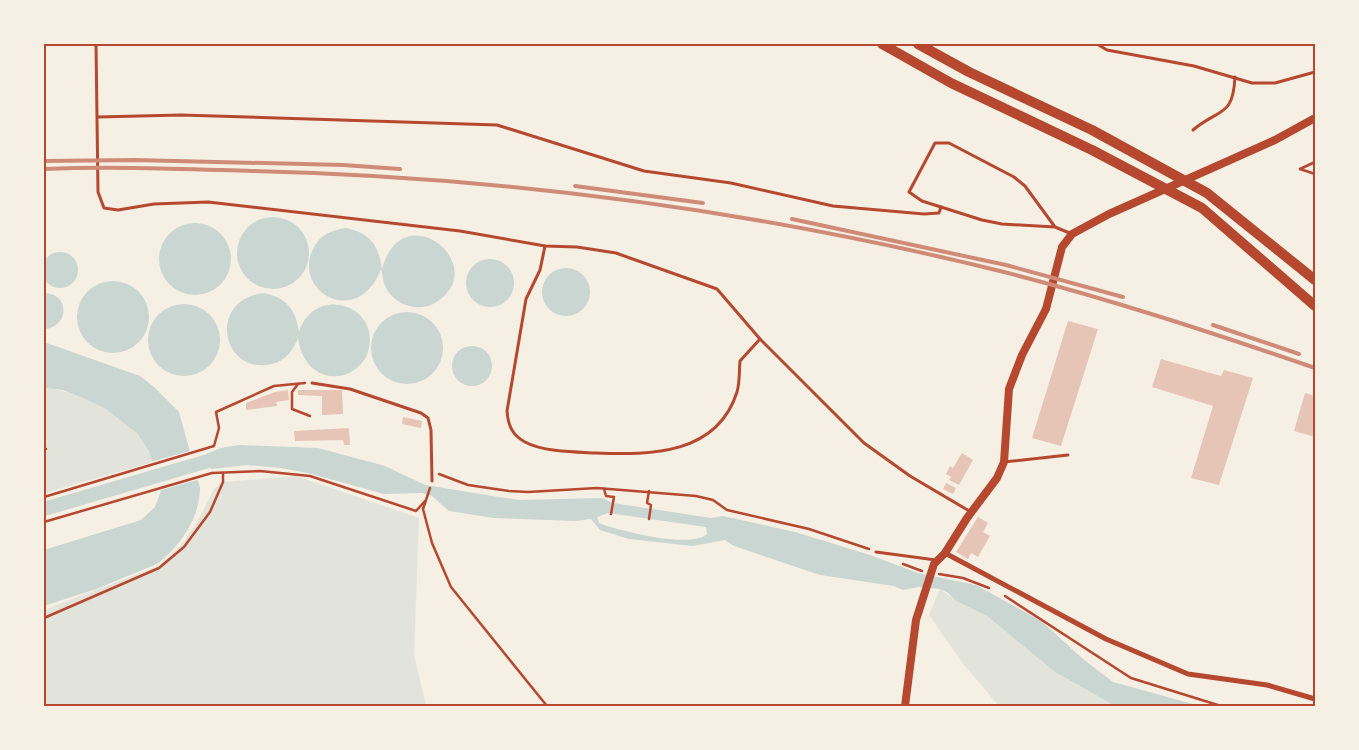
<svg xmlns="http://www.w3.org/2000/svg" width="1359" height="750" font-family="'Asap Condensed',sans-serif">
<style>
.green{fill:#e2e4dc}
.water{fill:#c9d6d2;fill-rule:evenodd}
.pier{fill:#f6efe4}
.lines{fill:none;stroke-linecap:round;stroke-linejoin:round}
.canal{stroke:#c9d6d2;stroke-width:14}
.building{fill:#e6c5b7}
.path{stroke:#b5482f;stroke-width:2.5}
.service{stroke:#b5482f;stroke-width:3}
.minor{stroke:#b5482f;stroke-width:5}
.tertiary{stroke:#b5482f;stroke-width:8}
.trunk{stroke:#b5482f;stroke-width:10}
.rail{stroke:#cf8b77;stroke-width:4}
.neatline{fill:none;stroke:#b5482f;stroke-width:2}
</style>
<rect width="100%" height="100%" fill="#f6efe4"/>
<!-- green -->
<g class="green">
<path d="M 44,388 C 86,392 140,419 153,462 L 44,493 Z"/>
<path d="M 296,476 L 419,518 L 414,655 L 426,706 L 125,706 L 124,704 L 44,706 L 44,610 L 158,566 L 182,544 L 197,522 L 214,489 L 223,482 Z"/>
<path d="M 940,589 L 956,601 L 987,616 L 1055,672 L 1115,706 L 999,706 L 964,665 L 929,615 Z"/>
</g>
<!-- water -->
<g class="water">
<circle cx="273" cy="253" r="36"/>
<circle cx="195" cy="259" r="36"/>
<path d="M 346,228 C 372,234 378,245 382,269 C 403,192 494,267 435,303 C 420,312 397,306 388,291 C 383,284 383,277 381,269 C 358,330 290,291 314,247 C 321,234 333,230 346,228 Z"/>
<circle cx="60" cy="270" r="18"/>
<circle cx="490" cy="283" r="24"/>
<circle cx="566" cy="292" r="24"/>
<circle cx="113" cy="317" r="36"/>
<path d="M 44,293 C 69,293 70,325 46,329 L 44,328 Z"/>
<path d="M 264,293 C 287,298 296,310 299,332 C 314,284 382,304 368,352 C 365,362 356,370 347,374 C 320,383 301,363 298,338 C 293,350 286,361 272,364 C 222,376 206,300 264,293 Z"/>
<circle cx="184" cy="340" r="36"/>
<circle cx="407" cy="348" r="36"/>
<path d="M 44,342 L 140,376 L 154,387 L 179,412 L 200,488 C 200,517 180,547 157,564 L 96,589 L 44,606 L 44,550 L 141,520 L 155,507 L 161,491 L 149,451 L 137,433 L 106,409 L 88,400 L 63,390 L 44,388 Z"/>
<circle cx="472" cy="366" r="20"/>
<path d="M 239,445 L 318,448 L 385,466 L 425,485 L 499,497 L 520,500 L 602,498 L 613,503 L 711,518 L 723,516 L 795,532 L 870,555 L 918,573 L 976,585 L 1041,621 L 1083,659 L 1113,682 L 1200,706 L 1115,706 L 1055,672 L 987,616 L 956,601 L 948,593 L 940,589 L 919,587 L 903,590 L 894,586 L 820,575 L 734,546 L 725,540 L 693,546 L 629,539 L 600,530 L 591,519 L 575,521 L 494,518 L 449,511 L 432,496 L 422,493 L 384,494 L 308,473 L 281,468 L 247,465 L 211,469 L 206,454 L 221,448 ZM 608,513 L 706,527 L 707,534 C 691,549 619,531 599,523 L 597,517 Z"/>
</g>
<!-- pier -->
<path class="pier" d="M 193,450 L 201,479 L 158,491 L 150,462 Z"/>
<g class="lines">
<!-- canal -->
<path class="canal" d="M 44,509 L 208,461 L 227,458"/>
</g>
<!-- building -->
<g class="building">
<path d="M 1068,321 L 1098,329 L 1061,446 L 1032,438 Z"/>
<path d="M 1161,359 L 1221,376 L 1224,370 L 1253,378 L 1219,485 L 1191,478 L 1213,406 L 1152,387 Z"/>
<path d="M 288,390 L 289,400 L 276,402 L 277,406 L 246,410 L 246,403 L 275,392 Z"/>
<path d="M 298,390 L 342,390 L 343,414 L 322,415 L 322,396 L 298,395 Z"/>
<path d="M 1305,393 L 1315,396 L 1315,437 L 1294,431 Z"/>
<path d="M 403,417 L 422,421 L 421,428 L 402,424 Z"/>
<path d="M 349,428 L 350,445 L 344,445 L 343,440 L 295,441 L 294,431 Z"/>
<path d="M 962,453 L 973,460 L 959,485 L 949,480 L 951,477 L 946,474 L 950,466 L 953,468 Z"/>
<path d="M 946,483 L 956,488 L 953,494 L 943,489 Z"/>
<path d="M 978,517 L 988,523 L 983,532 L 990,536 L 978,557 L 971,553 L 968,559 L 956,552 Z"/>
</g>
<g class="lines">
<!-- path -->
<g class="path">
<path d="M 1300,169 L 1315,162"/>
<path d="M 1300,169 L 1315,174"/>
<path d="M 298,384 L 292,392 L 292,409 L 310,416"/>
<path d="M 44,450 L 46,449"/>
<path d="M 439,474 L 468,485 L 509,491 L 528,492 L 597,488 L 696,496 L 713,500 L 727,510 L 809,529 L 869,549"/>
<path d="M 430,488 L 423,509 L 432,543 L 451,587 L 547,706"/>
<path d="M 604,489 L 606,496 L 614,497 L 611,514"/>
<path d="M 44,497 L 214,446 L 219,428 L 216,412 L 274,386 L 305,383"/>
<path d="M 649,519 L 651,505 L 647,503 L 649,491"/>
<path d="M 44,522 L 212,473 L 260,471 L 310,476 L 416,511 L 425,501"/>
<path d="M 903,564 L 922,571"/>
<path d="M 939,574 L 963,578 L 989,588"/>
<path d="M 1005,596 L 1131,678 L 1221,706"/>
<path d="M 44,618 L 159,568 L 184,547 L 210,512 L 223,482 L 223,473"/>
</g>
<!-- service -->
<g class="service">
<path d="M 96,44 L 98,192 L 104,208 L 118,210 L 154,204 L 208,202 L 460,231 L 545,246 L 577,247 L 616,253 L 717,289 L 760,339 L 864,443 L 910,476 L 971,512"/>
<path d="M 1097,44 L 1107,50 L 1194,66 L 1252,83 L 1275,83 L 1315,72"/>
<path d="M 98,117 L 181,115 L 497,125 L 644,171 L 731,183 L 833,206 L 924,214 L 939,213 L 941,207"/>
<path d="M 1193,130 C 1219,108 1233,118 1235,77"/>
<path d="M 1055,227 L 1025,186 L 1014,177 L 949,143 L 935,143 L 909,192 L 922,201 L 982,220 L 1002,224 L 1055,227 L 1072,234"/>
<path d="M 545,246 L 540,270 L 526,299 L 507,411 C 508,425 512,435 525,442 C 543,452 576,452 596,453 C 651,455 717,455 737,392 C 740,382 739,371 740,361 L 760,339"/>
<path d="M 312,383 L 350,389 L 421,413 L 428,418 L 431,430 L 432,481"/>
<path d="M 1004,462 L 1068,455"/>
<path d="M 876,552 L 936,560"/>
</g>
<!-- minor -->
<path class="minor" d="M 945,553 L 1106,639 L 1188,674 L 1267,685 L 1315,699"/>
<!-- tertiary -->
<path class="tertiary" d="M 905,706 L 916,620 L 934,564 L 945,553 L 967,518 L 997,478 L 1004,462 L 1009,389 L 1022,355 L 1046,309 L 1062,247 L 1072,234 L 1109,214 L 1275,140 L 1315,118"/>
<!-- trunk -->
<g class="trunk">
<path d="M 882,44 L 951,83 L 1092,150 L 1202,208 L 1315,306"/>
<path d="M 918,44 L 969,72 L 1092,130 L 1207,193 L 1315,280"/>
</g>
<!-- rail -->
<g class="rail">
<path d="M 44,161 L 135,160 L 343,165 L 400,169"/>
<path d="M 44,169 C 113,166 182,169 252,171 C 506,177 758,211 1004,272 C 1110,299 1213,333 1315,368"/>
<path d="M 575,186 L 703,203"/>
<path d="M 792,219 L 1006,265 L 1123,297"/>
<path d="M 1213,325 L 1299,354"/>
</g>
</g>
<!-- border -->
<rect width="1359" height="750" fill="none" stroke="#f6efe4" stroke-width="90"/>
<rect x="45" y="45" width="1269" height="660" class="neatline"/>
</svg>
